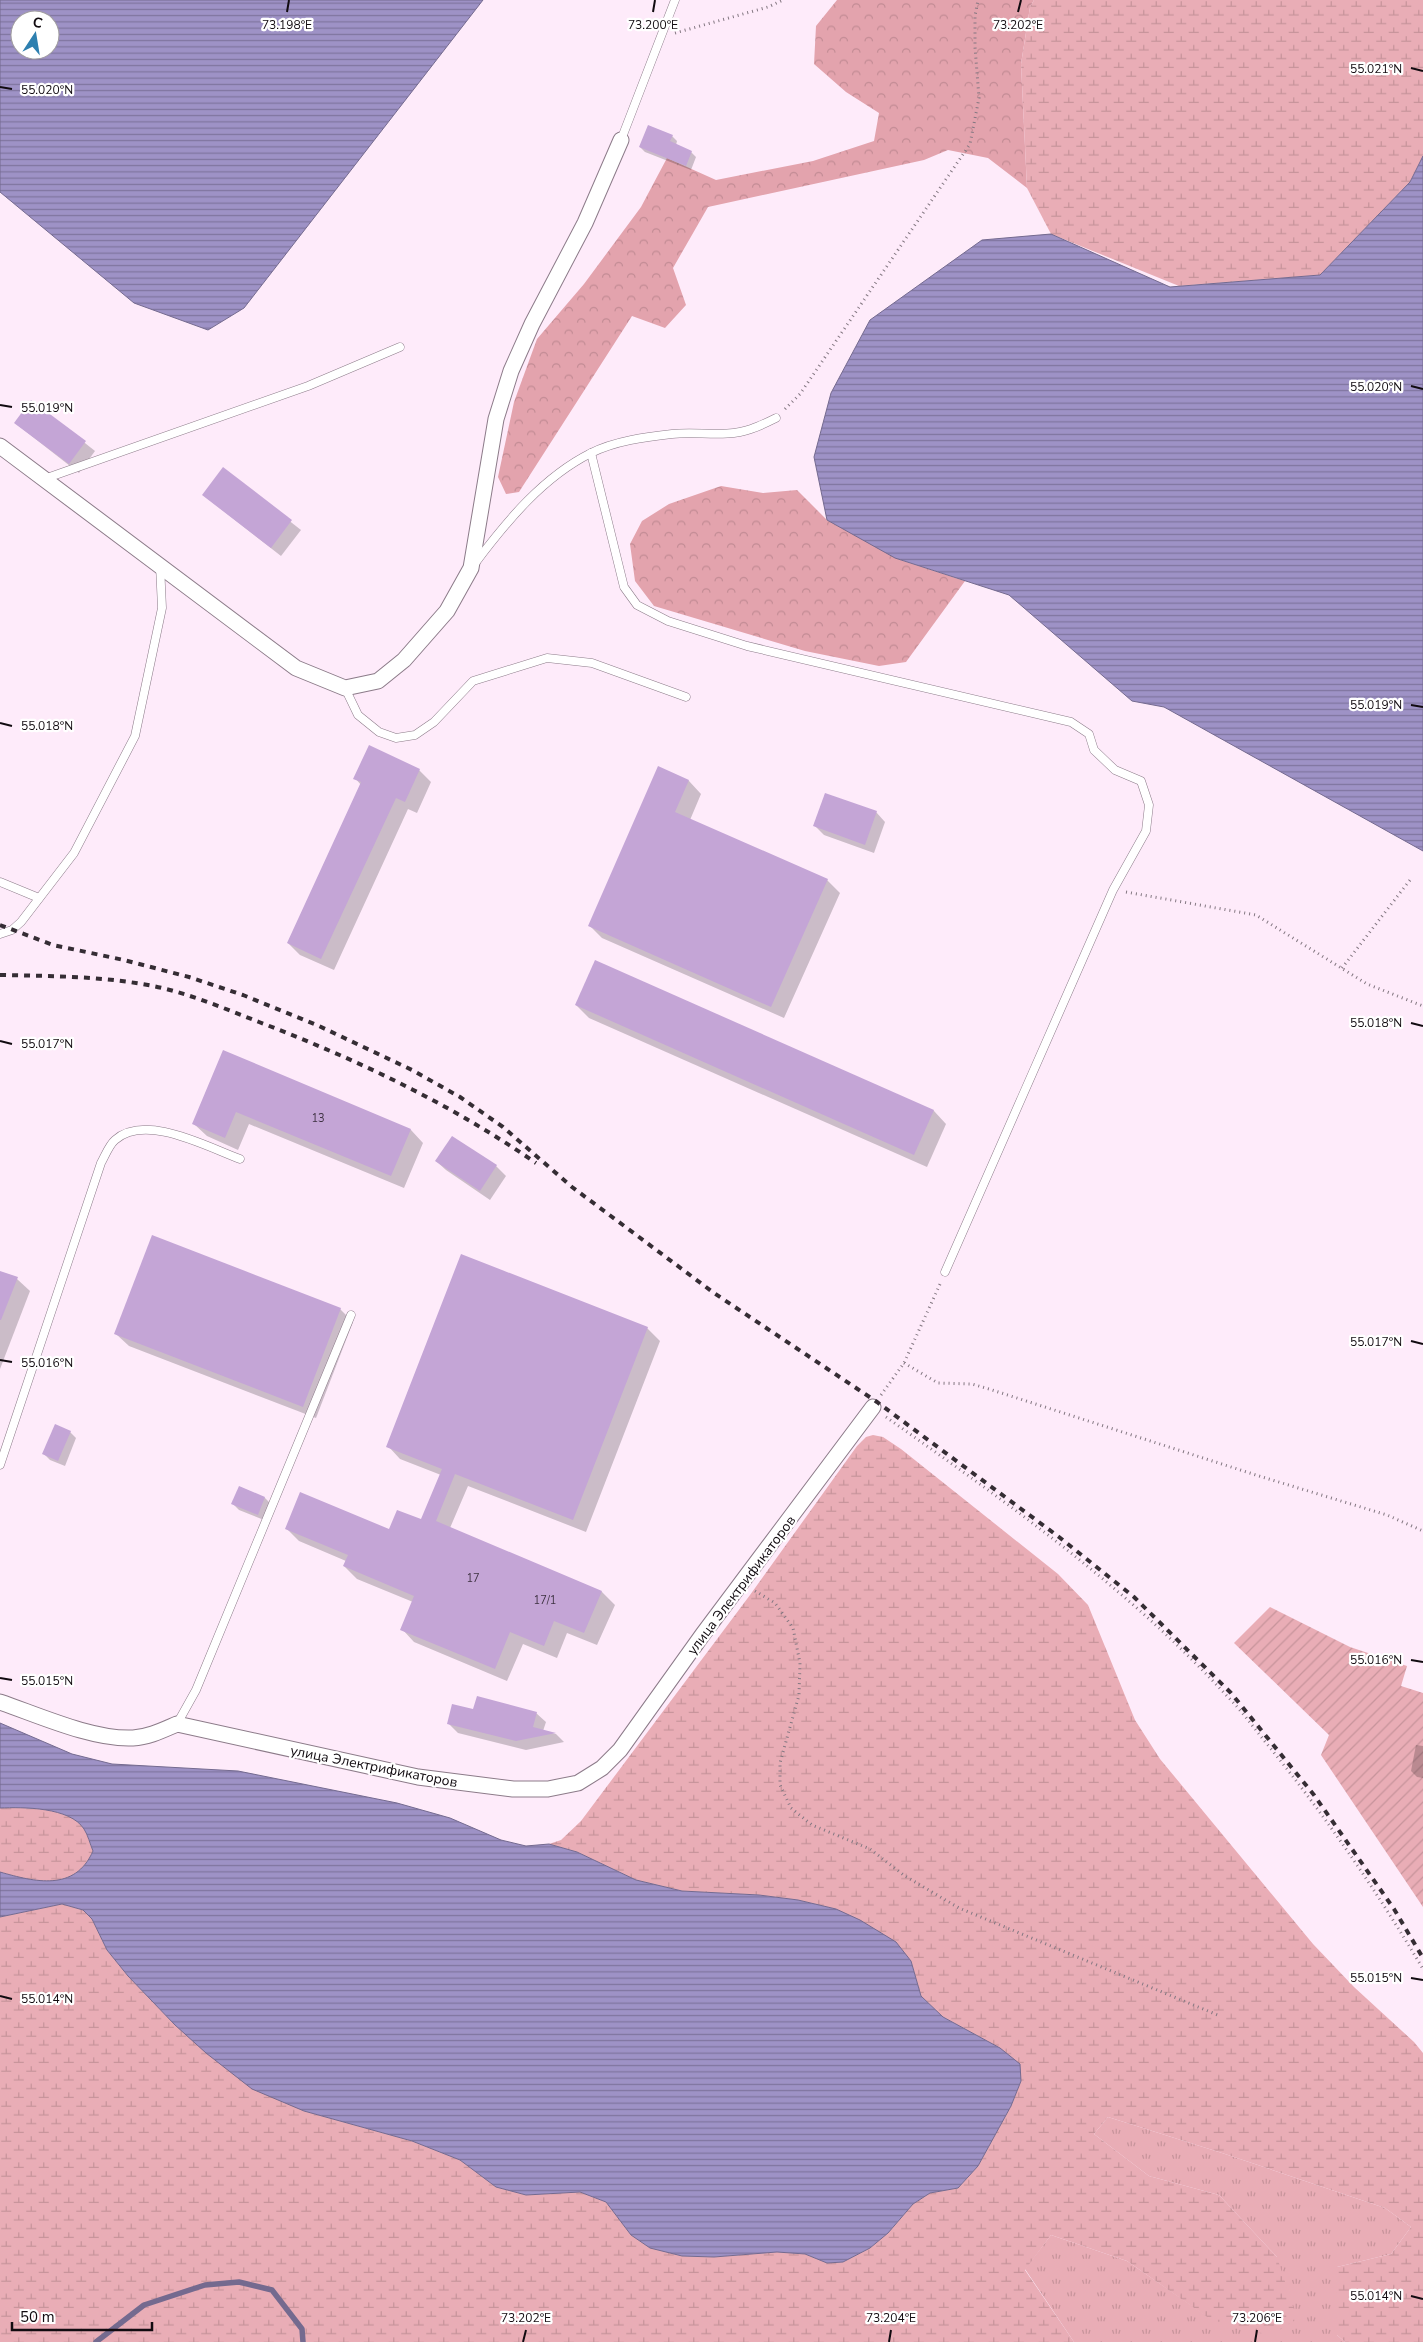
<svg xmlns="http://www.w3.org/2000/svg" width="1423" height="2342" font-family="'Nunito Sans',sans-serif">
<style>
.grass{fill:url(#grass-tufts)}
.forest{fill:url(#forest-crowns)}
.wetland{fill:url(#wetland-marsh)}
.garden{fill:url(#garden-furrows)}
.water{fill:url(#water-rules);stroke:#746a8f;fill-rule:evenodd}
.shadow{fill:#0003}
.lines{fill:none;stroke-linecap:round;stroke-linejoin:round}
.stream{stroke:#746a8f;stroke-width:5.5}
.building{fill:#c4a5d6}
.lane-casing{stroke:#8c7b89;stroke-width:9}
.street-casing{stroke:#8c7b89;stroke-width:17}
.path{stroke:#837781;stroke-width:3;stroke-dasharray:1 4;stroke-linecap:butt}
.lane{stroke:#fff;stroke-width:8}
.street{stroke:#fff;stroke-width:15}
.rail{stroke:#352d34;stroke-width:4;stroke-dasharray:6 6;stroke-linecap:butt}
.ticks{fill:none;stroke:#110b10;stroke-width:2}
.labels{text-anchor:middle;stroke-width:4.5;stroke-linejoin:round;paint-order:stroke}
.number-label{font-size:11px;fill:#3e3242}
.street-label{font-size:14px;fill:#110b10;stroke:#fff}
.ticks-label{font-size:12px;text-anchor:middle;fill:#110b10;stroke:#fff;stroke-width:4.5;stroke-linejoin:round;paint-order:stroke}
</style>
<defs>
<pattern id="grass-tufts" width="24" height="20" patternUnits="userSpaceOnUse" patternTransform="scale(1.25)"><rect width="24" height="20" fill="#e9adb6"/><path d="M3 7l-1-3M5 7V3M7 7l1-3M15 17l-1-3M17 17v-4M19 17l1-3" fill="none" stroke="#c7949b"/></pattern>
<pattern id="forest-crowns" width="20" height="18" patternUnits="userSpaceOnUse" patternTransform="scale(1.25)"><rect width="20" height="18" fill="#e3a3ad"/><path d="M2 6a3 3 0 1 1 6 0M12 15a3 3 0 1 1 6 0" fill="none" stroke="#c28b94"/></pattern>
<pattern id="wetland-marsh" width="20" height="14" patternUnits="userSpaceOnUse" patternTransform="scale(1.25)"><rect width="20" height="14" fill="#e9adb6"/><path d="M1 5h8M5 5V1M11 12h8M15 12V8" fill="none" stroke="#c7949b"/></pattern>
<pattern id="garden-furrows" width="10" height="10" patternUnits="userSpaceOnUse" patternTransform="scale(1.25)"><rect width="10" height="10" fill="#e9adb6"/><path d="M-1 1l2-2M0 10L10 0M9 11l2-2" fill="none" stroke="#c7949b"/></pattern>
<pattern id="water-rules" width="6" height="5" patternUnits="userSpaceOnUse" patternTransform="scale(1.25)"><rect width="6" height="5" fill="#9e92c6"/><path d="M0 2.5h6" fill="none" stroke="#7f759f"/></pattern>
</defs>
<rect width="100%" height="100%" fill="#feebfa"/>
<!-- grass -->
<path class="grass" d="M 1108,2117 L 1222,2153 L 1385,2208 L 1411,2227 L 1391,2254 L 1337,2267 L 1337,2335 L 1345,2342 L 1074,2342 L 1025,2269 L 1051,2235 L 1127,2261 L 1211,2319 L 1277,2257 L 1219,2195 L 1149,2176 L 1094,2134 Z"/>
<!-- forest -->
<g class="forest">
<path d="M 837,0 L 1034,0 L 1030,7 L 1021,64 L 1027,188 L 988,158 L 948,150 L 924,160 L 708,207 L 673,268 L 686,305 L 665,328 L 632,316 L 519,492 L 506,494 L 498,477 L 514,402 L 537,339 L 584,284 L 641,207 L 667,158 L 716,180 L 813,161 L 874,141 L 879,113 L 846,92 L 814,64 L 816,26 Z"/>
<path d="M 721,486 L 763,493 L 797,490 L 827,520 L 901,560 L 965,581 L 906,662 L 879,666 L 805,651 L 654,606 L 635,581 L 630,544 L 642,521 L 669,504 Z"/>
</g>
<!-- wetland -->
<g class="wetland">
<path d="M 1034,0 L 1423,0 L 1423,156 L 1410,182 L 1320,275 L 1179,286 L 1051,234 L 1027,188 L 1021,64 L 1030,7 Z"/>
<path d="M 873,1435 L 883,1437 L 901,1449 L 1058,1574 L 1088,1605 L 1135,1720 L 1160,1759 L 1313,1944 L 1354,1987 L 1414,2042 L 1423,2053 L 1423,2342 L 1345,2342 L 1337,2335 L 1337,2267 L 1391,2254 L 1411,2227 L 1385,2208 L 1222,2153 L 1108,2117 L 1094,2134 L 1149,2176 L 1219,2195 L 1277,2257 L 1297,2319 L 1270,2336 L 1210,2319 L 1127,2261 L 1051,2235 L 1025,2270 L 1074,2342 L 0,2342 L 0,1917 L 62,1904 L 83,1910 L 92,1919 L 107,1950 L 128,1976 L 175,2025 L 304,2111 L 412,2141 L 460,2160 L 496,2187 L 526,2195 L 580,2192 L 606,2202 L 631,2235 L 650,2248 L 682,2256 L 714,2257 L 777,2252 L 805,2254 L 827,2263 L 843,2262 L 870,2248 L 888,2233 L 913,2204 L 930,2193 L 958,2188 L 978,2166 L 1011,2106 L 1021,2081 L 1000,2048 L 943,2017 L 921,1996 L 911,1961 L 836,1909 L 798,1900 L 759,1895 L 682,1891 L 636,1880 L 577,1852 L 549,1844 L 561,1840 L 581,1821 L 750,1595 L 857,1446 L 866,1437 Z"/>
<path d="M 0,1808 C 23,1807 70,1807 84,1829 C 88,1835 90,1844 93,1851 C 75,1892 35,1883 0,1872 Z"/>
</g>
<!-- garden -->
<path class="garden" d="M 1270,1607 L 1350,1647 L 1407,1666 L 1401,1686 L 1423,1693 L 1423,1907 L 1321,1755 L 1329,1735 L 1234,1643 Z"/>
<!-- water -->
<g class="water">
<path d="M 0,0 L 483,0 L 244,308 L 208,330 L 134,303 L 0,192 ZM 20,20 L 50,20 L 50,50 L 20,50 Z"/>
<path d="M 1423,156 L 1423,851 L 1164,707 L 1132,701 L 1009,595 L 895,558 L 827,520 L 814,457 L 831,393 L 870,320 L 982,240 L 1051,234 L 1170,287 L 1320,275 L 1410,182 Z"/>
<path d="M 0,1723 L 72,1754 L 112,1764 L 238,1771 L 397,1803 L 450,1818 L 501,1840 L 526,1846 L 549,1844 L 577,1852 L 636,1880 L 682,1891 L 759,1895 L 798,1900 L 836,1909 L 860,1920 L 896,1942 L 911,1961 L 921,1996 L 943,2017 L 1000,2048 L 1020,2064 L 1021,2081 L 1011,2106 L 978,2166 L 958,2188 L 930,2193 L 913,2204 L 888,2233 L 870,2248 L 843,2262 L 827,2263 L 805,2254 L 777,2252 L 714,2257 L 682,2256 L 650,2248 L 631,2235 L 606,2202 L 580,2192 L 526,2195 L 496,2187 L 460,2160 L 412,2141 L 304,2111 L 252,2089 L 206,2053 L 175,2025 L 128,1976 L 107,1950 L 92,1919 L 83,1910 L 62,1904 L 0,1917 L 0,1872 C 35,1882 75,1892 93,1851 C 90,1844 88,1835 84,1829 C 70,1807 23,1807 0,1808 Z"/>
</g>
<!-- shadow -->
<g class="shadow">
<path d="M 672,136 L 677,141 L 676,145 L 691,152 L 696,157 L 691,170 L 645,152 L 640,147 Z"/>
<path d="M 32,401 L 95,451 L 79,473 L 15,423 Z"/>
<path d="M 223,469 L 301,530 L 281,556 L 203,495 Z"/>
<path d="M 659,768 L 689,781 L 701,794 L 690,820 L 827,880 L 840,893 L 784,1018 L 602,938 L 590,926 Z"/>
<path d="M 419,770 L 431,782 L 417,813 L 408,809 L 334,970 L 300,955 L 288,943 L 361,785 L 355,778 Z"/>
<path d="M 876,812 L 885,822 L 874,853 L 824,835 L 815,826 Z"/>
<path d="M 596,962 L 934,1111 L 946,1124 L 927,1167 L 589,1018 L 576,1005 Z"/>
<path d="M 224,1052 L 411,1130 L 423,1143 L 404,1188 L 249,1124 L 238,1150 L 207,1136 L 194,1124 Z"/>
<path d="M 452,1138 L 496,1166 L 506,1176 L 490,1200 L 446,1170 L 436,1161 Z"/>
<path d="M 0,1272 L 17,1279 L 30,1291 L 0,1369 Z"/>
<path d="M 340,1309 L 353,1322 L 316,1418 L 129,1346 L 116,1334 Z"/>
<path d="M 647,1328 L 660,1341 L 586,1532 L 468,1486 L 450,1528 L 602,1592 L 615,1605 L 597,1645 L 567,1633 L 557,1658 L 523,1644 L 507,1681 L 414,1642 L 402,1629 L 413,1602 L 357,1579 L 344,1566 L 346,1561 L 299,1541 L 286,1528 L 390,1531 L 421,1521 L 441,1475 L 400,1459 L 388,1446 Z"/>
<path d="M 70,1432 L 76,1438 L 65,1466 L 50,1460 L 44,1454 Z"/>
<path d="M 240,1487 L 265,1498 L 271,1504 L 264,1520 L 239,1510 L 233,1504 Z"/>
<path d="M 474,1711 L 536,1713 L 546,1722 L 543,1731 L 556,1734 L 564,1742 L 526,1750 L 458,1733 L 448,1723 Z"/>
<path d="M 1416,1745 L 1423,1746 L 1423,1778 L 1417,1777 L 1411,1771 Z"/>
</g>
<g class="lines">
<!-- stream -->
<path class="stream" d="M 96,2342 L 144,2305 L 205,2285 L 239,2282 L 272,2290 L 302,2329 L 303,2342"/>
</g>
<!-- building -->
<g class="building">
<path d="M 648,125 L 673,135 L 670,141 L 692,151 L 686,166 L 639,147 Z"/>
<path d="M 31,400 L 86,441 L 69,464 L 14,423 Z"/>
<path d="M 223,467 L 292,520 L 271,548 L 202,495 Z"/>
<path d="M 369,745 L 420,769 L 405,802 L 396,798 L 321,959 L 287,943 L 361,782 L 353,779 Z"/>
<path d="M 658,766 L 689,780 L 675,812 L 828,879 L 771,1007 L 588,926 Z"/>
<path d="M 825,793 L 877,811 L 865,845 L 813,826 Z"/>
<path d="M 595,960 L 934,1110 L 914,1155 L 575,1005 Z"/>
<path d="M 223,1050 L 411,1129 L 391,1176 L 236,1112 L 225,1138 L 192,1124 Z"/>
<path d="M 452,1136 L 497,1165 L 480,1191 L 435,1161 Z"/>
<path d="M 152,1235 L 341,1308 L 303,1407 L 114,1334 Z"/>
<path d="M 461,1254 L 648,1327 L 573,1520 L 455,1474 L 436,1521 L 602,1591 L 584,1633 L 554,1621 L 544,1646 L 510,1632 L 495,1669 L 400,1630 L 414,1596 L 343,1566 L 348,1555 L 285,1529 L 300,1492 L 389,1529 L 397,1510 L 421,1519 L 442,1469 L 386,1447 Z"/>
<path d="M 0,1271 L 18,1277 L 1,1320 L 0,1320 Z"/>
<path d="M 55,1424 L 71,1431 L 58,1461 L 42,1454 Z"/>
<path d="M 239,1486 L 265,1497 L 258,1515 L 231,1504 Z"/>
<path d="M 477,1696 L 537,1712 L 533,1727 L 556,1733 L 516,1741 L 447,1724 L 452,1704 L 473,1709 Z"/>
</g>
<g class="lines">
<defs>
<g id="lane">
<path d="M 621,140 L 675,0"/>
<path d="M 591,453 L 624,587 L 637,605 L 668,621 L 747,646 L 1071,722 L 1089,734 L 1094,750 L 1115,770 L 1141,781 L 1149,805 L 1146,831 L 1113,890 L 945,1272"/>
<path d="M 44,479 L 308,386 L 400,347"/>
<path d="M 476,562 C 507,521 543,477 591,453 C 615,441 645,437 672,434 C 698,431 726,438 751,429 C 760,426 768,422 776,418"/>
<path d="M 345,688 L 358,715 L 379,732 L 396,738 L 415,735 L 434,722 L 473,681 L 547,658 L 592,663 L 686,697"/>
<path d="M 0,882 L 39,898"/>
<path d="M 0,934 L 12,930 L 21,922 L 74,853 L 135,736 L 162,608 L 160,565"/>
<path d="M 0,1465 L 101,1163 C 105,1156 109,1145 115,1140 C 146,1113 207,1147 240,1159"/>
<path d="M 177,1724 L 196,1690 L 351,1315"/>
</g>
<g id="street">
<path d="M 0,446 L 296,668 L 345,688 L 378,681 L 404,660 L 447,611 L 471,568 L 496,419 L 511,371 L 532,324 L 585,223 L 621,140"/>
<path d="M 0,1702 C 38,1715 93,1740 133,1738 C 149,1737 163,1730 177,1724 L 418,1777 L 513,1789 L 548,1789 L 578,1783 L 602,1768 L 620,1750 L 703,1634 L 873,1407"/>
</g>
</defs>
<!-- lane casing -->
<use href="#lane" class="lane-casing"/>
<!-- street casing -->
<use href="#street" class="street-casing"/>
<!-- path -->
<g class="path">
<path d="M 675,33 L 768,7 L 783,0"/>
<path d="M 785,409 L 800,394 L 970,144 L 979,98 L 975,47 L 975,16 L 978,0"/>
<path d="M 1126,892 L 1256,915 L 1367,984 L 1423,1006"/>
<path d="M 1342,968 L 1410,880"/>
<path d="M 904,1363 L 938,1383 L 972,1384 L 989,1389 L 1259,1476 L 1387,1515 L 1423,1531"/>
<path d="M 881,1395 L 904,1363 L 941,1282"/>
<path d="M 886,1417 C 1006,1502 1127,1587 1227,1696 C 1242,1711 1254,1728 1267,1744 C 1325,1815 1376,1890 1423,1969"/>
<path d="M 755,1591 L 775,1603 L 793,1628 L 800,1663 L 799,1695 L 780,1763 L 780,1785 L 791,1808 L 812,1825 L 870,1849 L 905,1876 L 959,1908 L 1220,2016"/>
</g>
<!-- lane -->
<use href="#lane" class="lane"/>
<!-- street -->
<use href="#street" class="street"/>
<!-- rail -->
<g class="rail">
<path d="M 0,925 L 53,945 L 124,960 L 189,977 L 243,995 L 319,1026 L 412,1070 L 460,1097 L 503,1127 L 572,1187 L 714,1293 L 877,1402 L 1059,1537 L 1134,1597 L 1231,1693 L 1314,1795 L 1394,1909 L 1423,1958"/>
<path d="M 0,975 C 50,976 98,976 148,985 C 186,992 223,1008 259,1022 C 358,1060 449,1103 536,1163"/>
</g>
</g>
<!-- ticks -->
<path class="ticks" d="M 287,12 L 289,0M 653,12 L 655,0M 1018,12 L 1021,0M 1411,68 L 1423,71M 0,87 L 12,89M 1411,386 L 1423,389M 0,405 L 12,407M 1411,705 L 1423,707M 0,723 L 12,726M 1411,1023 L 1423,1026M 0,1041 L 12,1044M 1411,1341 L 1423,1344M 0,1360 L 12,1362M 1411,1660 L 1423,1662M 0,1678 L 12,1680M 1411,1978 L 1423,1980M 0,1996 L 12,1999M 1411,2296 L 1423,2299M 523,2342 L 526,2330M 889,2342 L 891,2330M 1255,2342 L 1257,2330"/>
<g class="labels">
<!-- number labels -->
<g class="number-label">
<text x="318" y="1122">13</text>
<text x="473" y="1582">17</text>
<text x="545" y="1604">17/1</text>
</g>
<!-- street labels -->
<g class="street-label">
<text transform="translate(741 1585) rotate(-53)" y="5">улица Электрификаторов</text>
<text transform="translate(374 1766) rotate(11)" y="5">улица Электрификаторов</text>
</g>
</g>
<g class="ticks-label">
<text x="287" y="29">73.198°E</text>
<text x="653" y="29">73.200°E</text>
<text x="1018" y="29">73.202°E</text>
<text x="1376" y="73">55.021°N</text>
<text x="47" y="94">55.020°N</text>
<text x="1376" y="391">55.020°N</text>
<text x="47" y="412">55.019°N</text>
<text x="1376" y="709">55.019°N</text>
<text x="47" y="730">55.018°N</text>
<text x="1376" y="1027">55.018°N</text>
<text x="47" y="1048">55.017°N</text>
<text x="1376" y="1346">55.017°N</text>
<text x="47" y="1367">55.016°N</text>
<text x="1376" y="1664">55.016°N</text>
<text x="47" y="1685">55.015°N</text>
<text x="1376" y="1982">55.015°N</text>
<text x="47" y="2003">55.014°N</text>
<text x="1376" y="2300">55.014°N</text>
<text x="526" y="2322">73.202°E</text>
<text x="891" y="2322">73.204°E</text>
<text x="1257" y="2322">73.206°E</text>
</g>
<!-- north arrow -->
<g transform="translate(35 35) rotate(12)"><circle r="24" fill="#ffffff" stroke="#a09d9f"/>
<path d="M0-4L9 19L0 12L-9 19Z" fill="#2e80b0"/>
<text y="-8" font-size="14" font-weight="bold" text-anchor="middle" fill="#110b10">С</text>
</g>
<!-- scale -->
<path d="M12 2322v8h140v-8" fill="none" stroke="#110b10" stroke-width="2.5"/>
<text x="20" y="2322" font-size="15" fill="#110b10" stroke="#ffffff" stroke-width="4" paint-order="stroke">50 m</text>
</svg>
